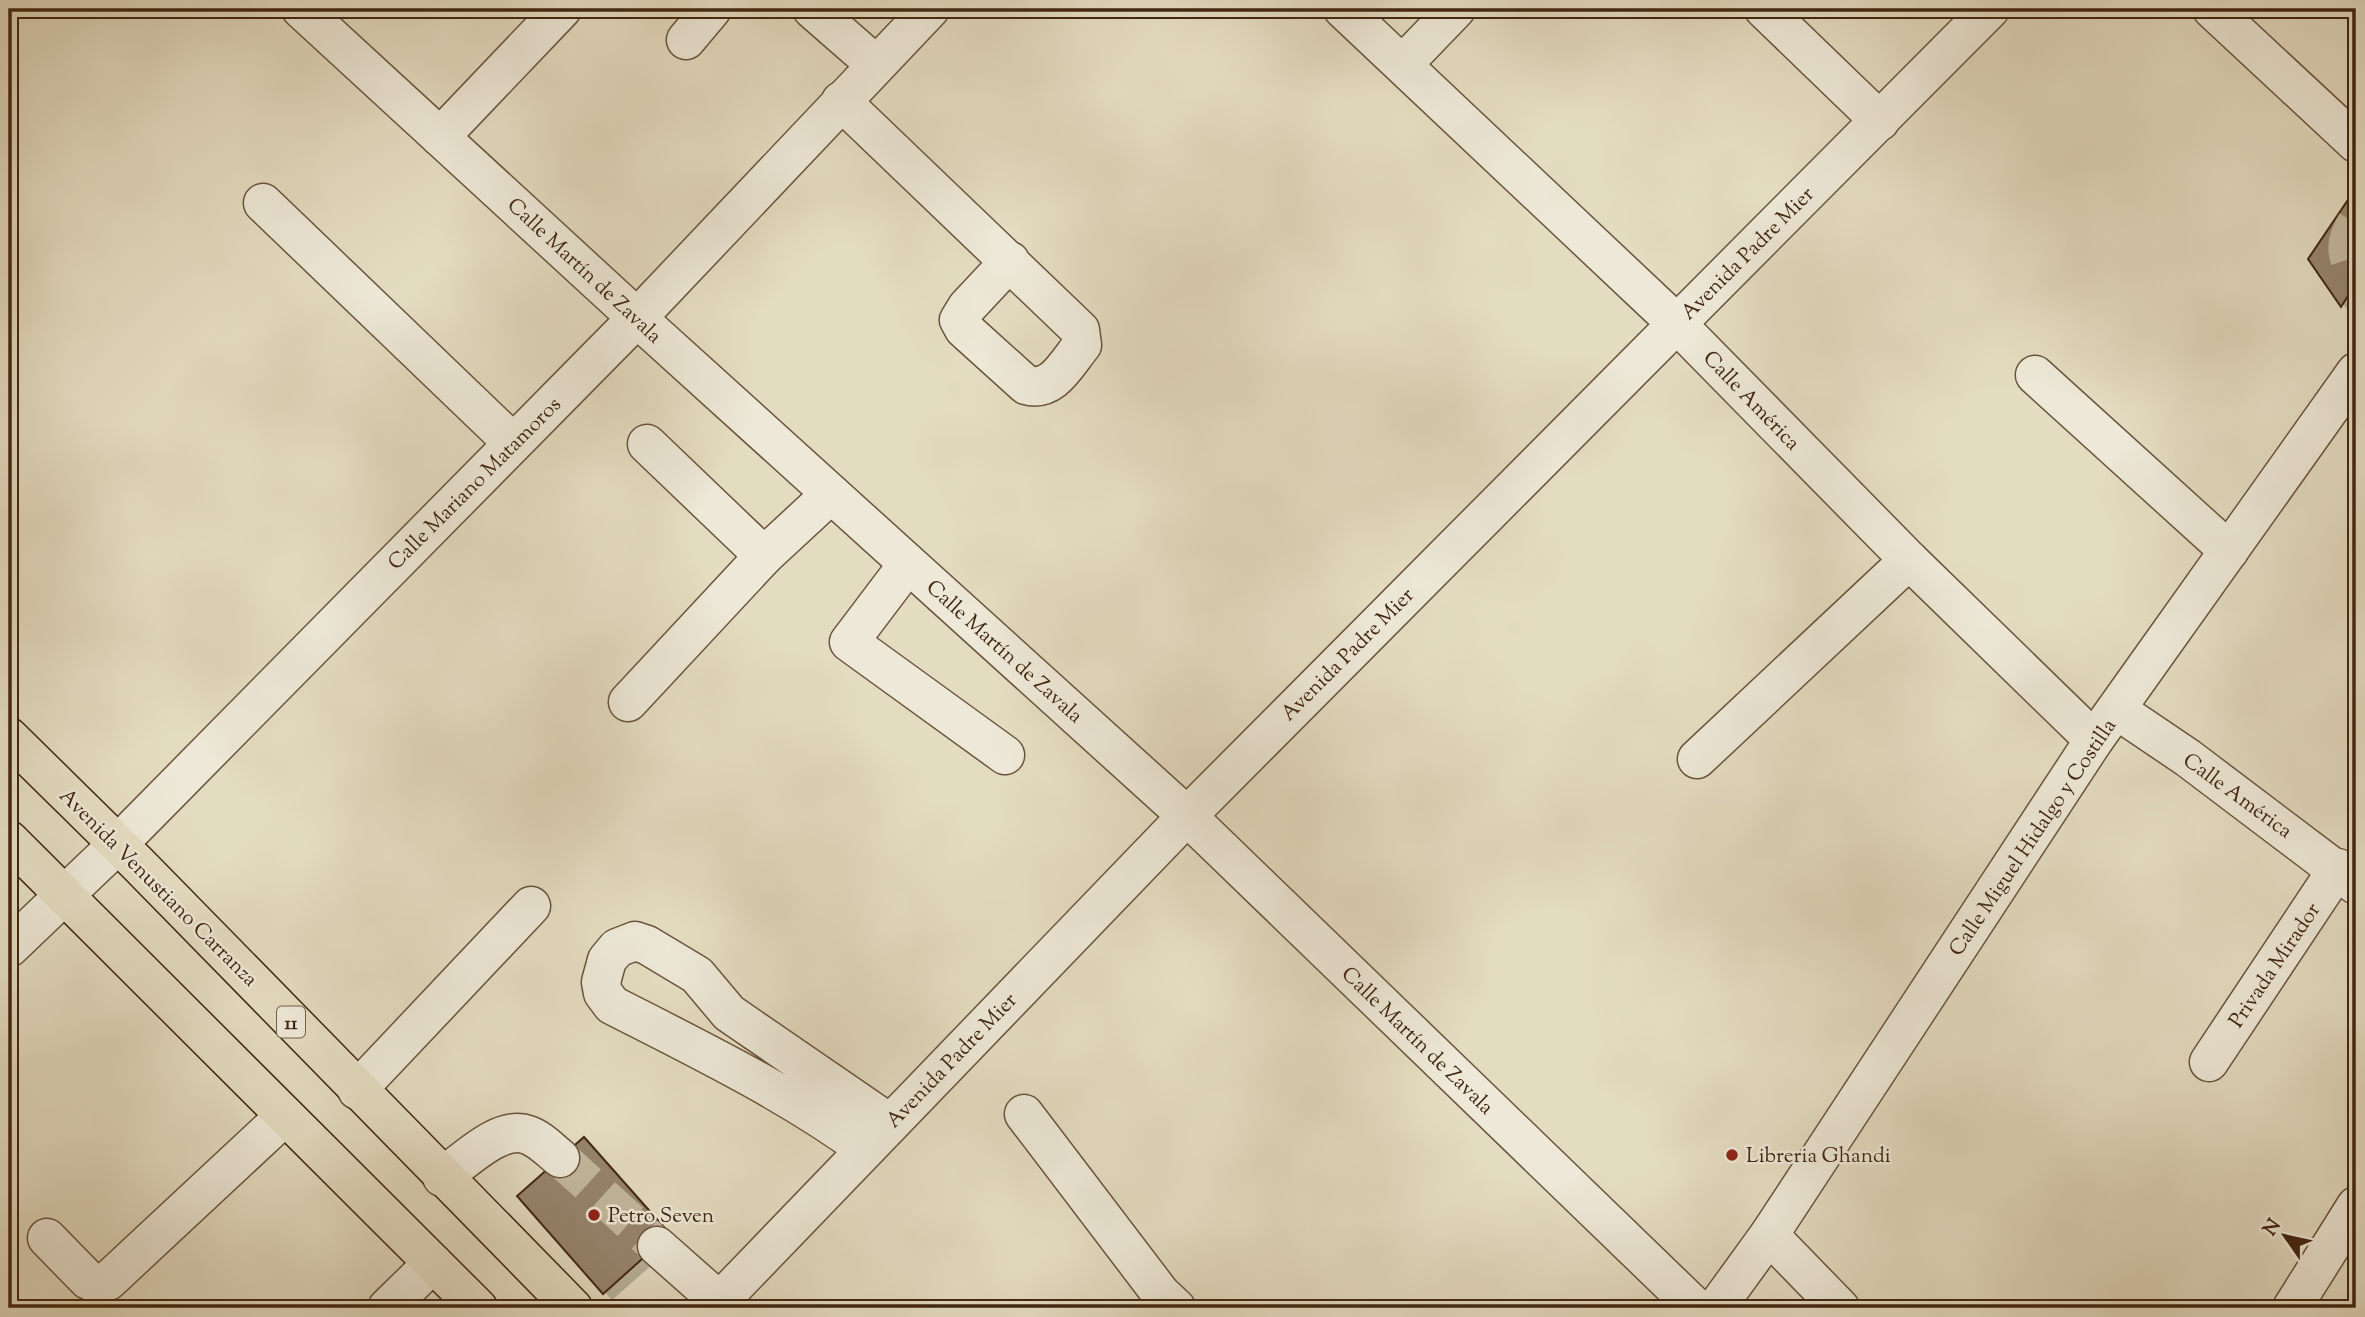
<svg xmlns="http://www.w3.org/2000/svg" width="2365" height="1317" font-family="'Sorts Mill Goudy',serif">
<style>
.shadow{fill:#0003}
.building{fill:#96856d;stroke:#412711;stroke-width:2}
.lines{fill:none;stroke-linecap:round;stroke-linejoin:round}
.minor-tunnel{stroke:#c3b89e;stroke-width:38;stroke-dasharray:38 19;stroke-linecap:butt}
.minor-casing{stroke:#6a543d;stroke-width:41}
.major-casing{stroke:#412711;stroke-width:41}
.minor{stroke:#ede8d7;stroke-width:38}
.major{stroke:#e4dcc1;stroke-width:38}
.poi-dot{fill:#8f2418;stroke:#ede8d7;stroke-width:2.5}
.labels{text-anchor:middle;stroke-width:5;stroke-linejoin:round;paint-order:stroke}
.shield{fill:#ede8d7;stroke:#75614c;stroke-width:2}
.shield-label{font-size:19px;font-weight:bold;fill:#412711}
.street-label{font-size:21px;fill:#412711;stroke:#ede8d7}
.poi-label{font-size:21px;fill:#412711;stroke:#ede8d7;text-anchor:start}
</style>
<rect width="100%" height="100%" fill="#e4dcc1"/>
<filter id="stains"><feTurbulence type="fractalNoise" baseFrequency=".00286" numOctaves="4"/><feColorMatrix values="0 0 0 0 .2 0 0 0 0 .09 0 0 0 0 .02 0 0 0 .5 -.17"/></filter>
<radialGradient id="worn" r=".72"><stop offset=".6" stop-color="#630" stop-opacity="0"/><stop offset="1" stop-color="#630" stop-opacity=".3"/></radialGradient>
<!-- shadow -->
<g class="shadow">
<path d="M 2356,191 L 2356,305 L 2350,313 L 2310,259 Z"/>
<path d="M 520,1196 L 677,1243 L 612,1300 Z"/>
</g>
<!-- building -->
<g class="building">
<path d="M 2356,188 L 2356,283 L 2341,307 L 2308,259 Z"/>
<path d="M 584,1137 L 670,1234 L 603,1294 L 517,1196 Z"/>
</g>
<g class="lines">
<!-- minor-tunnel -->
<g class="minor-tunnel">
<path d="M 2356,223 C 2344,244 2345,253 2356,274"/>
<path d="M 560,1158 L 657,1246"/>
</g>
<defs>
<g id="minor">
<path d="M 301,9 L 637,318 L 1187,816 L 1696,1308"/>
<path d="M 812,9 L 875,64"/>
<path d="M 1343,9 L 1676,323 L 1909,560 L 2094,740"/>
<path d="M 1764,9 L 1880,121"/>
<path d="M 2212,9 L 2356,143"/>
<path d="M 686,40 L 712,9"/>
<path d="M 1403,64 L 1456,9"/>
<path d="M 841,101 L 1080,330 L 1082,345 C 1067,363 1053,393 1026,385 L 964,329 L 959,320 L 967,307 L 1010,261"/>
<path d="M 440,137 L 562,9"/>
<path d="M 263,203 L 513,443"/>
<path d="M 2035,375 L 2229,551"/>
<path d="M 647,444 L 764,556 L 831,494"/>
<path d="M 908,564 L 849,642 L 1005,755"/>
<path d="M 628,702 L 764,556"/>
<path d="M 2117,710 L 2188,758 L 2356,885"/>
<path d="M 1697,759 L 1909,560"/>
<path d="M 9,948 L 118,844 L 637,318 L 930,9"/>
<path d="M 2209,1062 L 2338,868"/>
<path d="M 357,1090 L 531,906"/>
<path d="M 1024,1114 L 1161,1294 L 1176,1308"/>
<path d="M 865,1149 C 787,1092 698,1049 612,1005 L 603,993 L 601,982 L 607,960 L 617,948 L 635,941 L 647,945 L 697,975 L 729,1013 L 889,1123"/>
<path d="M 442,1177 C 464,1162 500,1124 528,1135 C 540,1139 550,1150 560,1158"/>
<path d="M 1769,1235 L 1840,1308"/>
<path d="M 47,1238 L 88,1280 L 97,1284 L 108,1281 L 285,1116"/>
<path d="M 657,1246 L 727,1308"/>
<path d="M 387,1308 L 433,1263"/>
<path d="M 713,1308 L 1187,816 L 1990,9"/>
<path d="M 1716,1308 L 1769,1235 L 2094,740 L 2356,372"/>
<path d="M 2292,1308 L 2356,1206"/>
</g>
<g id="major">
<path d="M 9,737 L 138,864 L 573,1308"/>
<path d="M 9,840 L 478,1308"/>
</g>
</defs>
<!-- minor casing -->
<use href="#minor" class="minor-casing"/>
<!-- major casing -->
<use href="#major" class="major-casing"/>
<!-- minor -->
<use href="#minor" class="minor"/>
<!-- major -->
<use href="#major" class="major"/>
</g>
<!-- markers -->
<g class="poi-dot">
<circle cx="1732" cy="1155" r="7"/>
<circle cx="594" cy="1215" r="7"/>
</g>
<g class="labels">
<!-- shield labels -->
<rect class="shield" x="277" y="1006.5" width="28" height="31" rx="5"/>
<g class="shield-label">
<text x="291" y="1029">11</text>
</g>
<!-- street labels -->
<g class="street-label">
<text transform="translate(1747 253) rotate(-45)" y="7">Avenida Padre Mier</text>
<text transform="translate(585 270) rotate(43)" y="7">Calle Martín de Zavala</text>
<text transform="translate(1752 400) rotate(46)" y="7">Calle América</text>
<text transform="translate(474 483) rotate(-45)" y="7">Calle Mariano Matamoros</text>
<text transform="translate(1005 651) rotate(42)" y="7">Calle Martín de Zavala</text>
<text transform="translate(1347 654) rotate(-45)" y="7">Avenida Padre Mier</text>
<text transform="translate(2238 795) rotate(36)" y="7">Calle América</text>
<text transform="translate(2032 837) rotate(-56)" y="7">Calle Miguel Hidalgo y Costilla</text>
<text transform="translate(159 887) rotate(45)" y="7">Avenida Venustiano Carranza</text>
<text transform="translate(2274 965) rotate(-56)" y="7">Privada Mirador</text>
<text transform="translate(1418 1040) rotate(44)" y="7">Calle Martín de Zavala</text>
<text transform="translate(951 1060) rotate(-46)" y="7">Avenida Padre Mier</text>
</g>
<!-- poi labels -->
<g class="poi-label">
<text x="1746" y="1162">Libreria Ghandi</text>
<text x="608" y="1222">Petro Seven</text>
</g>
</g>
<!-- margin -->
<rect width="2365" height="1317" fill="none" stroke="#e4dcc1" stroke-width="35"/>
<rect x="10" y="10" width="2344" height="1296" fill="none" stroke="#412711" stroke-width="3.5"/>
<rect x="18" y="18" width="2330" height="1282" fill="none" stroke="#412711" stroke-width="2"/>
<!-- north arrow -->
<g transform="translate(2285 1236) rotate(304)" stroke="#ede8d7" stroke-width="5" paint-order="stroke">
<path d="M0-5L12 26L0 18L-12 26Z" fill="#412711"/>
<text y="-10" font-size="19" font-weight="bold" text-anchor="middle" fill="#412711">N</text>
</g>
<rect width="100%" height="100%" filter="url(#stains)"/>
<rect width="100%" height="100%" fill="url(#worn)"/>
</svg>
